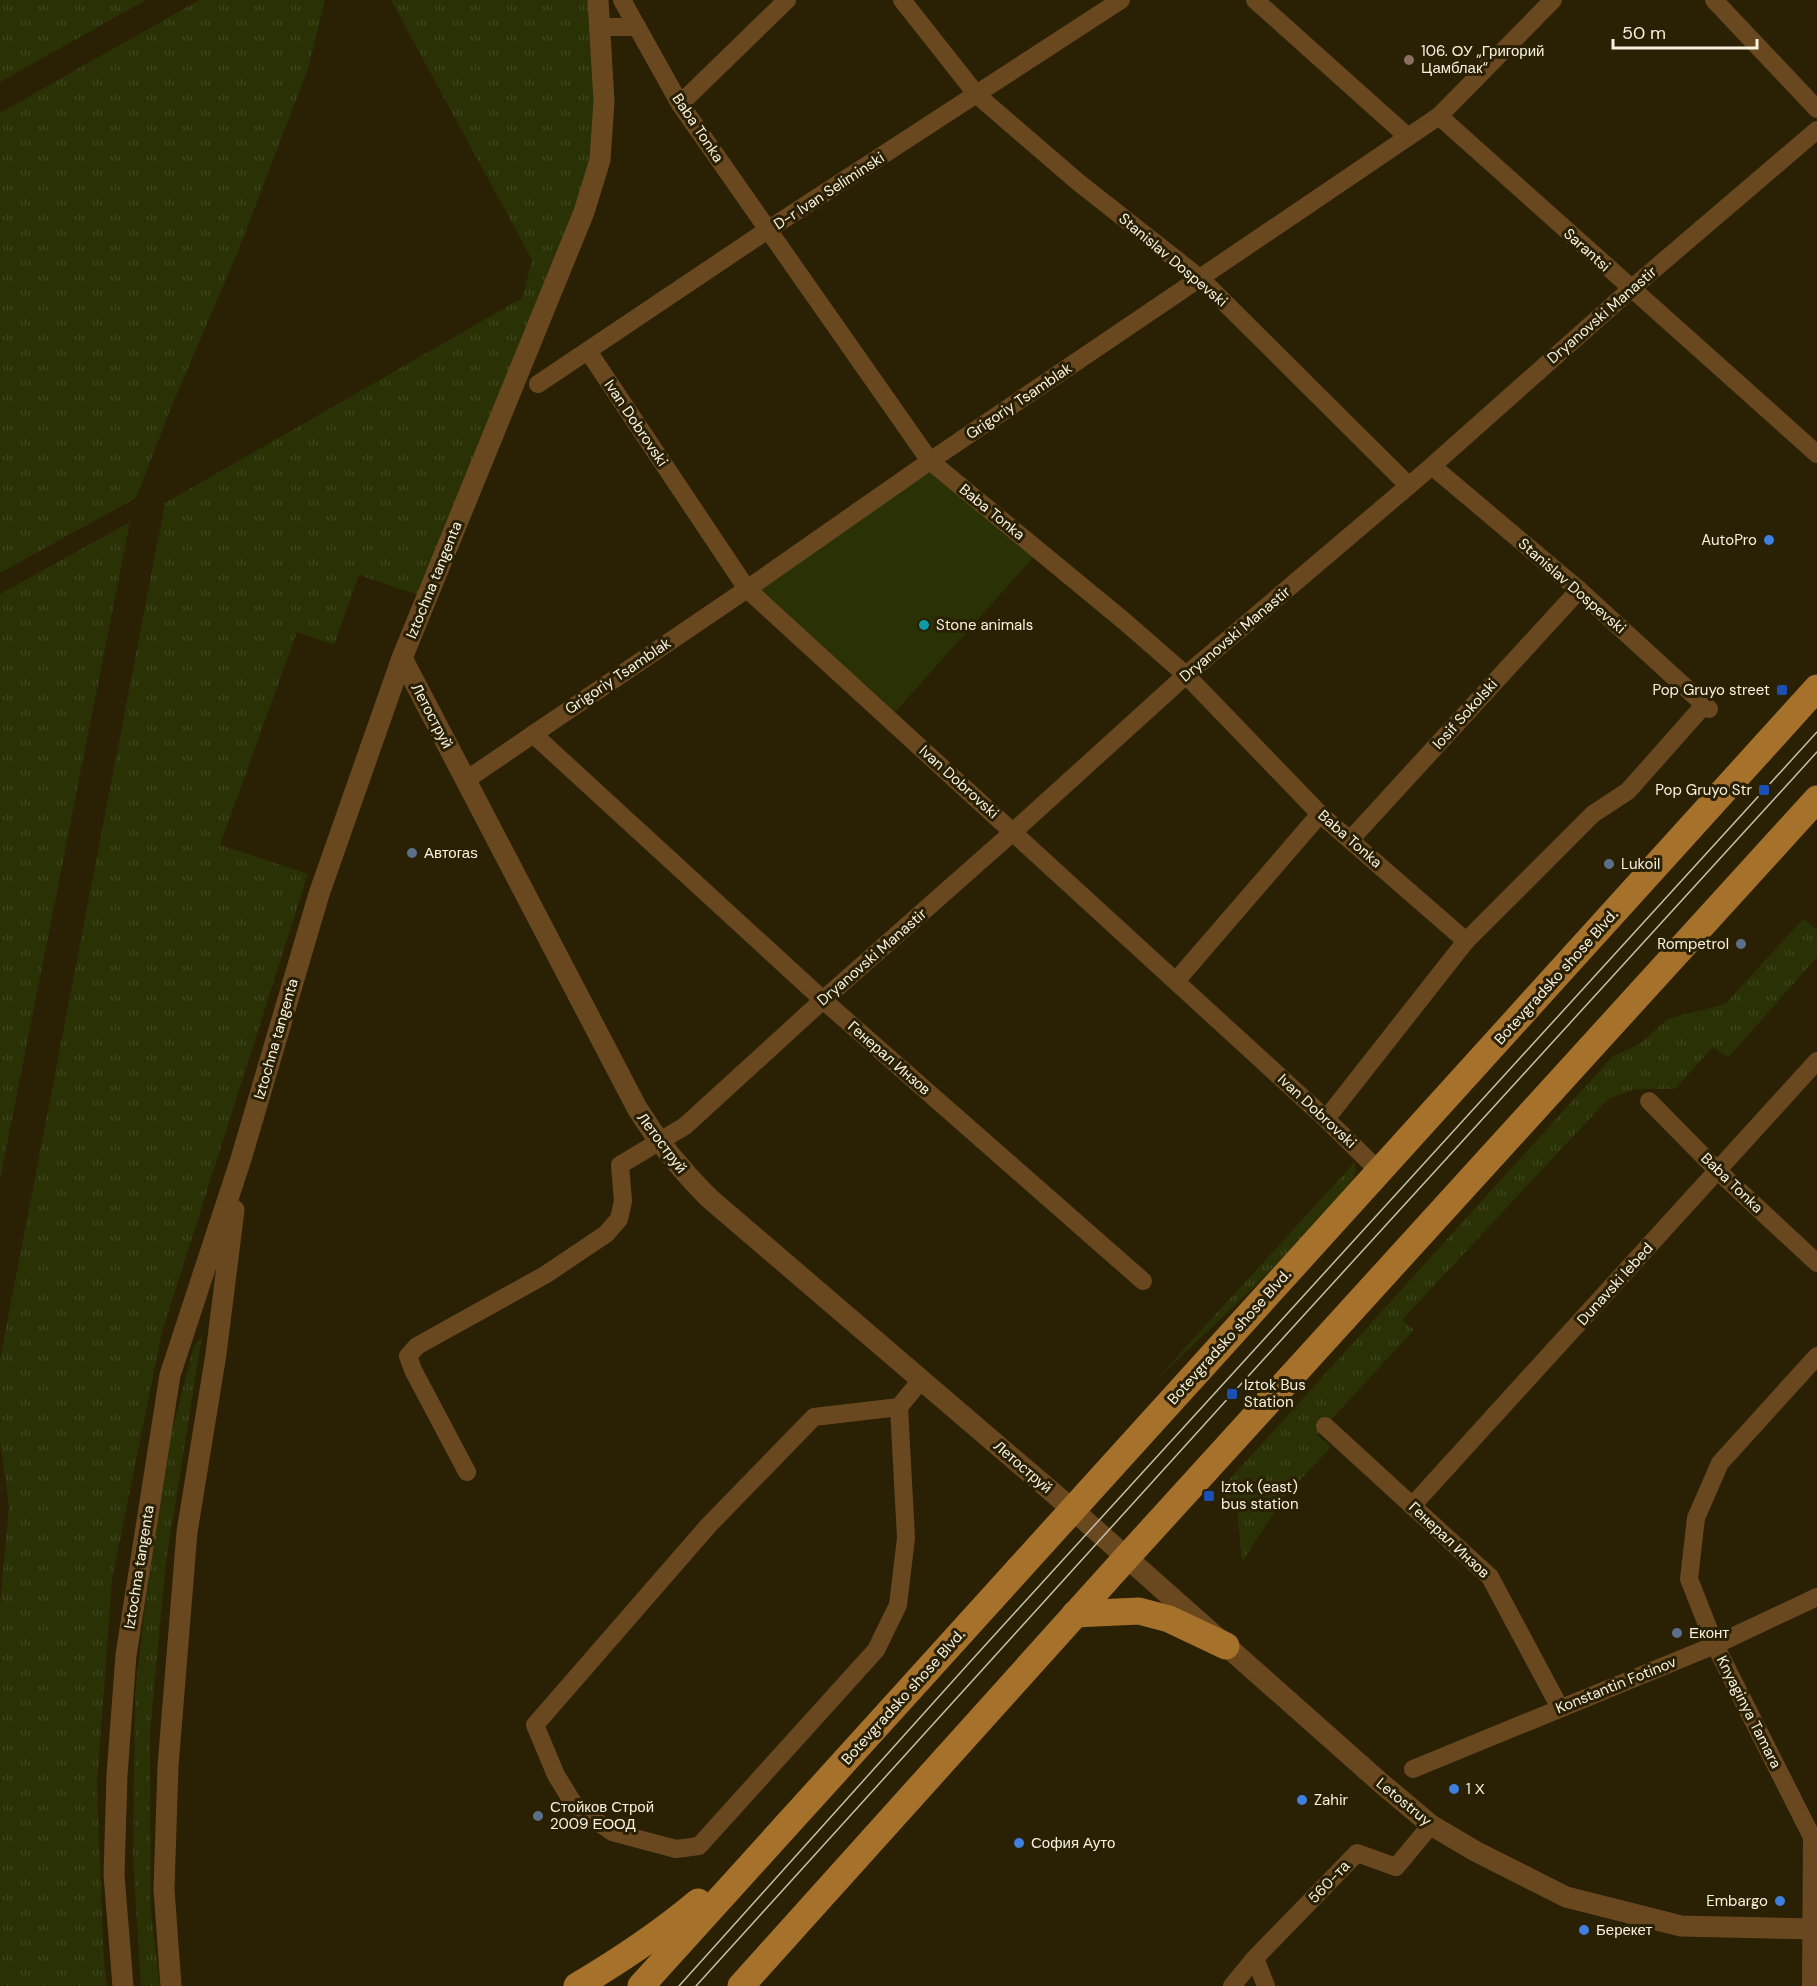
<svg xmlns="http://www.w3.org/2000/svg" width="1817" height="1986" font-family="'DM Sans',sans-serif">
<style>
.grass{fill:url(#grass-tufts)}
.park{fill:#293105}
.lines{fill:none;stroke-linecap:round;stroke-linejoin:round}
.minor{stroke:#69481f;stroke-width:18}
.tertiary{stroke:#69481f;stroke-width:21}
.primary{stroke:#a6712a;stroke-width:27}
.tram{stroke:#c6bfac;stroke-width:1.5}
.education-dot{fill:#8d6e63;stroke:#2a2004;stroke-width:2}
.shop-dot{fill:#3f7fe0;stroke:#2a2004;stroke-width:2}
.culture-dot{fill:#0f9aa8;stroke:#2a2004;stroke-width:2}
.transit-dot{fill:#1a4fb4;stroke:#2a2004;stroke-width:2}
.service-dot{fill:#5c6f8a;stroke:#2a2004;stroke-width:2}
.labels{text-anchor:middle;stroke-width:6;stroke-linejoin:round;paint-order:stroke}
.poi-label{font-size:15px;fill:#f7f1e0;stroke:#2a2004;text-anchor:start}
.street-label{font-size:15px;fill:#f7f1e0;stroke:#2a2004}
</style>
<defs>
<pattern id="grass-tufts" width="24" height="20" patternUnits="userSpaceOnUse" patternTransform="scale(1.5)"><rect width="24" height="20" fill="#293105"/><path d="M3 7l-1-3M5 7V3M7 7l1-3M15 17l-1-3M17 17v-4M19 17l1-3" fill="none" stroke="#3e451d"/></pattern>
</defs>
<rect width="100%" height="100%" fill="#2a2004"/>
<!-- grass -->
<g class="grass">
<path d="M 0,0 L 146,0 L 0,82 Z"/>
<path d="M 199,0 L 325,0 L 308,69 L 239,249 L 173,403 L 136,498 L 0,573 L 0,113 Z"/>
<path d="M 391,0 L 598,0 L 600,160 L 427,598 L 359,575 L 334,645 L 297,632 L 220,845 L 308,874 L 162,1332 L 112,1580 L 97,1785 L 104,1961 L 107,1986 L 0,1986 L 0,1605 L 9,1506 L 0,1443 L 0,1359 L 165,503 L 522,298 L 532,260 Z"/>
<path d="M 130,522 L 0,1180 L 0,594 Z"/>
<path d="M 1803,919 L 1817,930 L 1817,957 L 1728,1058 L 1713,1047 L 1675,1089 L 1636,1089 L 1608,1099 L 1402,1320 L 1414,1330 L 1317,1435 L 1331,1447 L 1285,1496 L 1242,1562 L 1237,1509 L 1219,1491 L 1612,1057 L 1642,1042 L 1667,1019 L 1725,1004 Z"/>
<path d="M 1354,1163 L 1356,1171 L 1351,1185 L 1254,1287 L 1152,1384 Z"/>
<path d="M 202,1336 L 166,1563 L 150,1732 L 151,1912 L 160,1986 L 141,1986 L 133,1861 L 135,1693 L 150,1564 L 166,1453 L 194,1346 Z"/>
</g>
<!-- park -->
<path class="park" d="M 930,461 L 1039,551 L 889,719 L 747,589 Z"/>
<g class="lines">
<!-- minor -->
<g class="minor">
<path d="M 622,0 L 680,104 L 930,461 L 1124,621 L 1186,675 L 1320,814 L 1466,941"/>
<path d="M 902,0 L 977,95 L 1078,182 L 1201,279 L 1409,486"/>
<path d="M 1255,0 L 1408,137"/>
<path d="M 1714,0 L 1817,109"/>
<path d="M 601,27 L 637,27"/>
<path d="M 680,104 L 787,0"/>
<path d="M 1439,116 L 1817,454"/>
<path d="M 588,351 L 747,589 L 1326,1119 L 1379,1171"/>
<path d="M 538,384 L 769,229 L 1121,0"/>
<path d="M 1432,466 L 1579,590 L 1709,709"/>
<path d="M 533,734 L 823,1000 L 1143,1281"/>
<path d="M 466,780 L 747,589 L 930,461 L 1439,116 L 1553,0"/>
<path d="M 1351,839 L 1579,590"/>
<path d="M 1176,981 L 1320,814"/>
<path d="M 1649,1101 L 1718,1171 L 1817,1263"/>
<path d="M 1326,1119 L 1466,941 L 1593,814 L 1628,791 L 1698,712"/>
<path d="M 899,1407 L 906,1538 L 898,1605 L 876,1650 L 699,1846 L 676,1849 L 612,1832 L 575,1806 L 556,1775 L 535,1725 L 708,1526 L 814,1417 L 899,1407 L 921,1380"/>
<path d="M 1325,1426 L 1490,1577 L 1560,1708"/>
<path d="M 467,1472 L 413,1370 L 408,1356 L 417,1346 L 545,1275 L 606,1234 L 619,1219 L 623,1201 L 620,1165 L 685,1126 L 823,1000 L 1013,832 L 1186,675 L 1432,466 L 1631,289 L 1817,130"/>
<path d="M 1412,1506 L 1817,1061"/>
<path d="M 1413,1769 L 1715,1645 L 1817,1597"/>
<path d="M 1232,1986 L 1255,1958"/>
<path d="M 1266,1986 L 1255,1958 L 1357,1853 L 1396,1867 L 1431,1825"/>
<path d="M 1811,1986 L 1812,1837 L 1715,1645 L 1689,1579 L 1696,1518 L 1720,1463 L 1817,1356"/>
</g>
<!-- tertiary -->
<g class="tertiary">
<path d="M 402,658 L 637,1108 C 658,1142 681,1170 709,1198 L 1072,1509 L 1381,1783 L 1431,1825 L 1475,1851 L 1566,1897 L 1681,1926 L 1817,1929"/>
<path d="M 123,1986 L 114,1875 L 117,1775 L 126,1655 L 170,1375 L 241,1159 L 319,894 L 402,658 L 584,212 L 600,160 L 604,101 L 598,0"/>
<path d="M 171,1986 L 164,1889 L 168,1766 L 187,1532 L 216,1354 L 234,1210"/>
</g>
<!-- primary -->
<g class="primary">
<path d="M 1075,1614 L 1139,1611 L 1169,1619 L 1226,1646"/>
<path d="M 577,1986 C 619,1961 660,1934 698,1902"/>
<path d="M 641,1986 L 1817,688"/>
<path d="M 741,1986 L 1126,1558 L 1817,799"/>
</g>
<!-- tram -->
<g class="tram">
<path d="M 679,1986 L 969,1663 L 1817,732"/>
<path d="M 696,1986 L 1232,1394 L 1817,752"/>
</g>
</g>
<!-- markers -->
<circle class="education-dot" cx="1409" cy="60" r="6"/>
<g class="shop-dot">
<circle cx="1769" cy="540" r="6"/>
<circle cx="1454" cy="1789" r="6"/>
<circle cx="1302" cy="1800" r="6"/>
<circle cx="1019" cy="1843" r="6"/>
<circle cx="1780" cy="1901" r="6"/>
<circle cx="1584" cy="1930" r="6"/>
</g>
<circle class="culture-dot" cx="924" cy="625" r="6"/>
<g class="transit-dot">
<rect x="1776" y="684" width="12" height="12" rx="3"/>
<rect x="1758" y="784" width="12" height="12" rx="3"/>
<rect x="1226" y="1388" width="12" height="12" rx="3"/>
<rect x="1203" y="1490" width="12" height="12" rx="3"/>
</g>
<g class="service-dot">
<circle cx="412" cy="853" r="6"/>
<circle cx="1609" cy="864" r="6"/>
<circle cx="1741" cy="944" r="6"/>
<circle cx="1677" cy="1633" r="6"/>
<circle cx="538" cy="1816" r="6"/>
</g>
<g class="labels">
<!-- poi labels -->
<g class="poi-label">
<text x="1421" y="56">106. ОУ „Григорий<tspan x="1421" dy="17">Цамблак“</tspan></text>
<text x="1757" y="545" text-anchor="end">AutoPro</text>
<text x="936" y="630">Stone animals</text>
<text x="1770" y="695" text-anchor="end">Pop Gruyo street</text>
<text x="1752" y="795" text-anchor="end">Pop Gruyo Str</text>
<text x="424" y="858">Автогаѕ</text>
<text x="1621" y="869">Lukoil</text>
<text x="1729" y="949" text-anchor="end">Rompetrol</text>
<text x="1244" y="1390">Iztok Bus<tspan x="1244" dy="17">Station</tspan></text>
<text x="1221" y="1492">Iztok (east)<tspan x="1221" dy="17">bus station</tspan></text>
<text x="1689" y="1638">Еконт</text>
<text x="1466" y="1794">1 Х</text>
<text x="1314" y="1805">Zahir</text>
<text x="550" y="1812">Стойков Строй<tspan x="550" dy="17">2009 ЕООД</tspan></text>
<text x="1031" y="1848">София Ауто</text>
<text x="1768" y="1906" text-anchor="end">Embargo</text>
<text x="1596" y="1935">Берекет</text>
</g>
<!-- street labels -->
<g class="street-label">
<text transform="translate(698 128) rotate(56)" y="5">Baba Tonka</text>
<text transform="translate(829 191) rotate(-33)" y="5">D-r Ivan Seliminski</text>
<text transform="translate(1587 250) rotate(42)" y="5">Sarantsi</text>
<text transform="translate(1173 260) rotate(40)" y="5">Stanislav Dospevski</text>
<text transform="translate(1602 315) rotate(-41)" y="5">Dryanovski Manastir</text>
<text transform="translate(1019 401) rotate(-34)" y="5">Grigoriy Tsamblak</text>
<text transform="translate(636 423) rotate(56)" y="5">Ivan Dobrovski</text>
<text transform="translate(992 512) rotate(39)" y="5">Baba Tonka</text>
<text transform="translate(434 580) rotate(-68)" y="5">Iztochna tangenta</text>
<text transform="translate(1572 586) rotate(41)" y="5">Stanislav Dospevski</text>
<text transform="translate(1235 634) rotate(-40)" y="5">Dryanovski Manastir</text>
<text transform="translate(618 676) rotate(-34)" y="5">Grigoriy Tsamblak</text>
<text transform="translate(1465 714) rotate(-48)" y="5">Iosif Sokolski</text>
<text transform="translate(432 716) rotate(62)" y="5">Летоструй</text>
<text transform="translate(959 782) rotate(42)" y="5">Ivan Dobrovski</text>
<text transform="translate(1350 839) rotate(41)" y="5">Baba Tonka</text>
<text transform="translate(872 957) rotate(-41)" y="5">Dryanovski Manastir</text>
<text transform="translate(1556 977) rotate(-48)" y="5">Botevgradsko shose Blvd.</text>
<text transform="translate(276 1039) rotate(-74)" y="5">Iztochna tangenta</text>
<text transform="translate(889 1058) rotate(41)" y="5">Генерал Инзов</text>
<text transform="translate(1317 1111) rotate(43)" y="5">Ivan Dobrovski</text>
<text transform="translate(662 1143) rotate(53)" y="5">Летоструй</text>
<text transform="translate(1732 1183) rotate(44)" y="5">Baba Tonka</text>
<text transform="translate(1615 1284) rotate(-48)" y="5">Dunavski lebed</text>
<text transform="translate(1229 1337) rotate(-48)" y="5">Botevgradsko shose Blvd.</text>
<text transform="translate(1023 1467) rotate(41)" y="5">Летоструй</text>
<text transform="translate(1449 1540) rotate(43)" y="5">Генерал Инзов</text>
<text transform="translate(139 1567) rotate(-81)" y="5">Iztochna tangenta</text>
<text transform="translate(1616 1685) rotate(-22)" y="5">Konstantin Fotinov</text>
<text transform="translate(903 1697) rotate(-48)" y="5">Botevgradsko shose Blvd.</text>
<text transform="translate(1749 1712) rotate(63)" y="5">Knyaginya Tamara</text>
<text transform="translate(1404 1802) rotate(39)" y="5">Letostruy</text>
<text transform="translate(1329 1882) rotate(-46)" y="5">560-та</text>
</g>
</g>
<!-- scale -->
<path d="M1613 39v9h144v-9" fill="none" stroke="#f7f1e0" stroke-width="3"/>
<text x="1622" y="39" font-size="18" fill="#f7f1e0" stroke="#2a2004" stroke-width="4.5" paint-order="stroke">50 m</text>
</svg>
